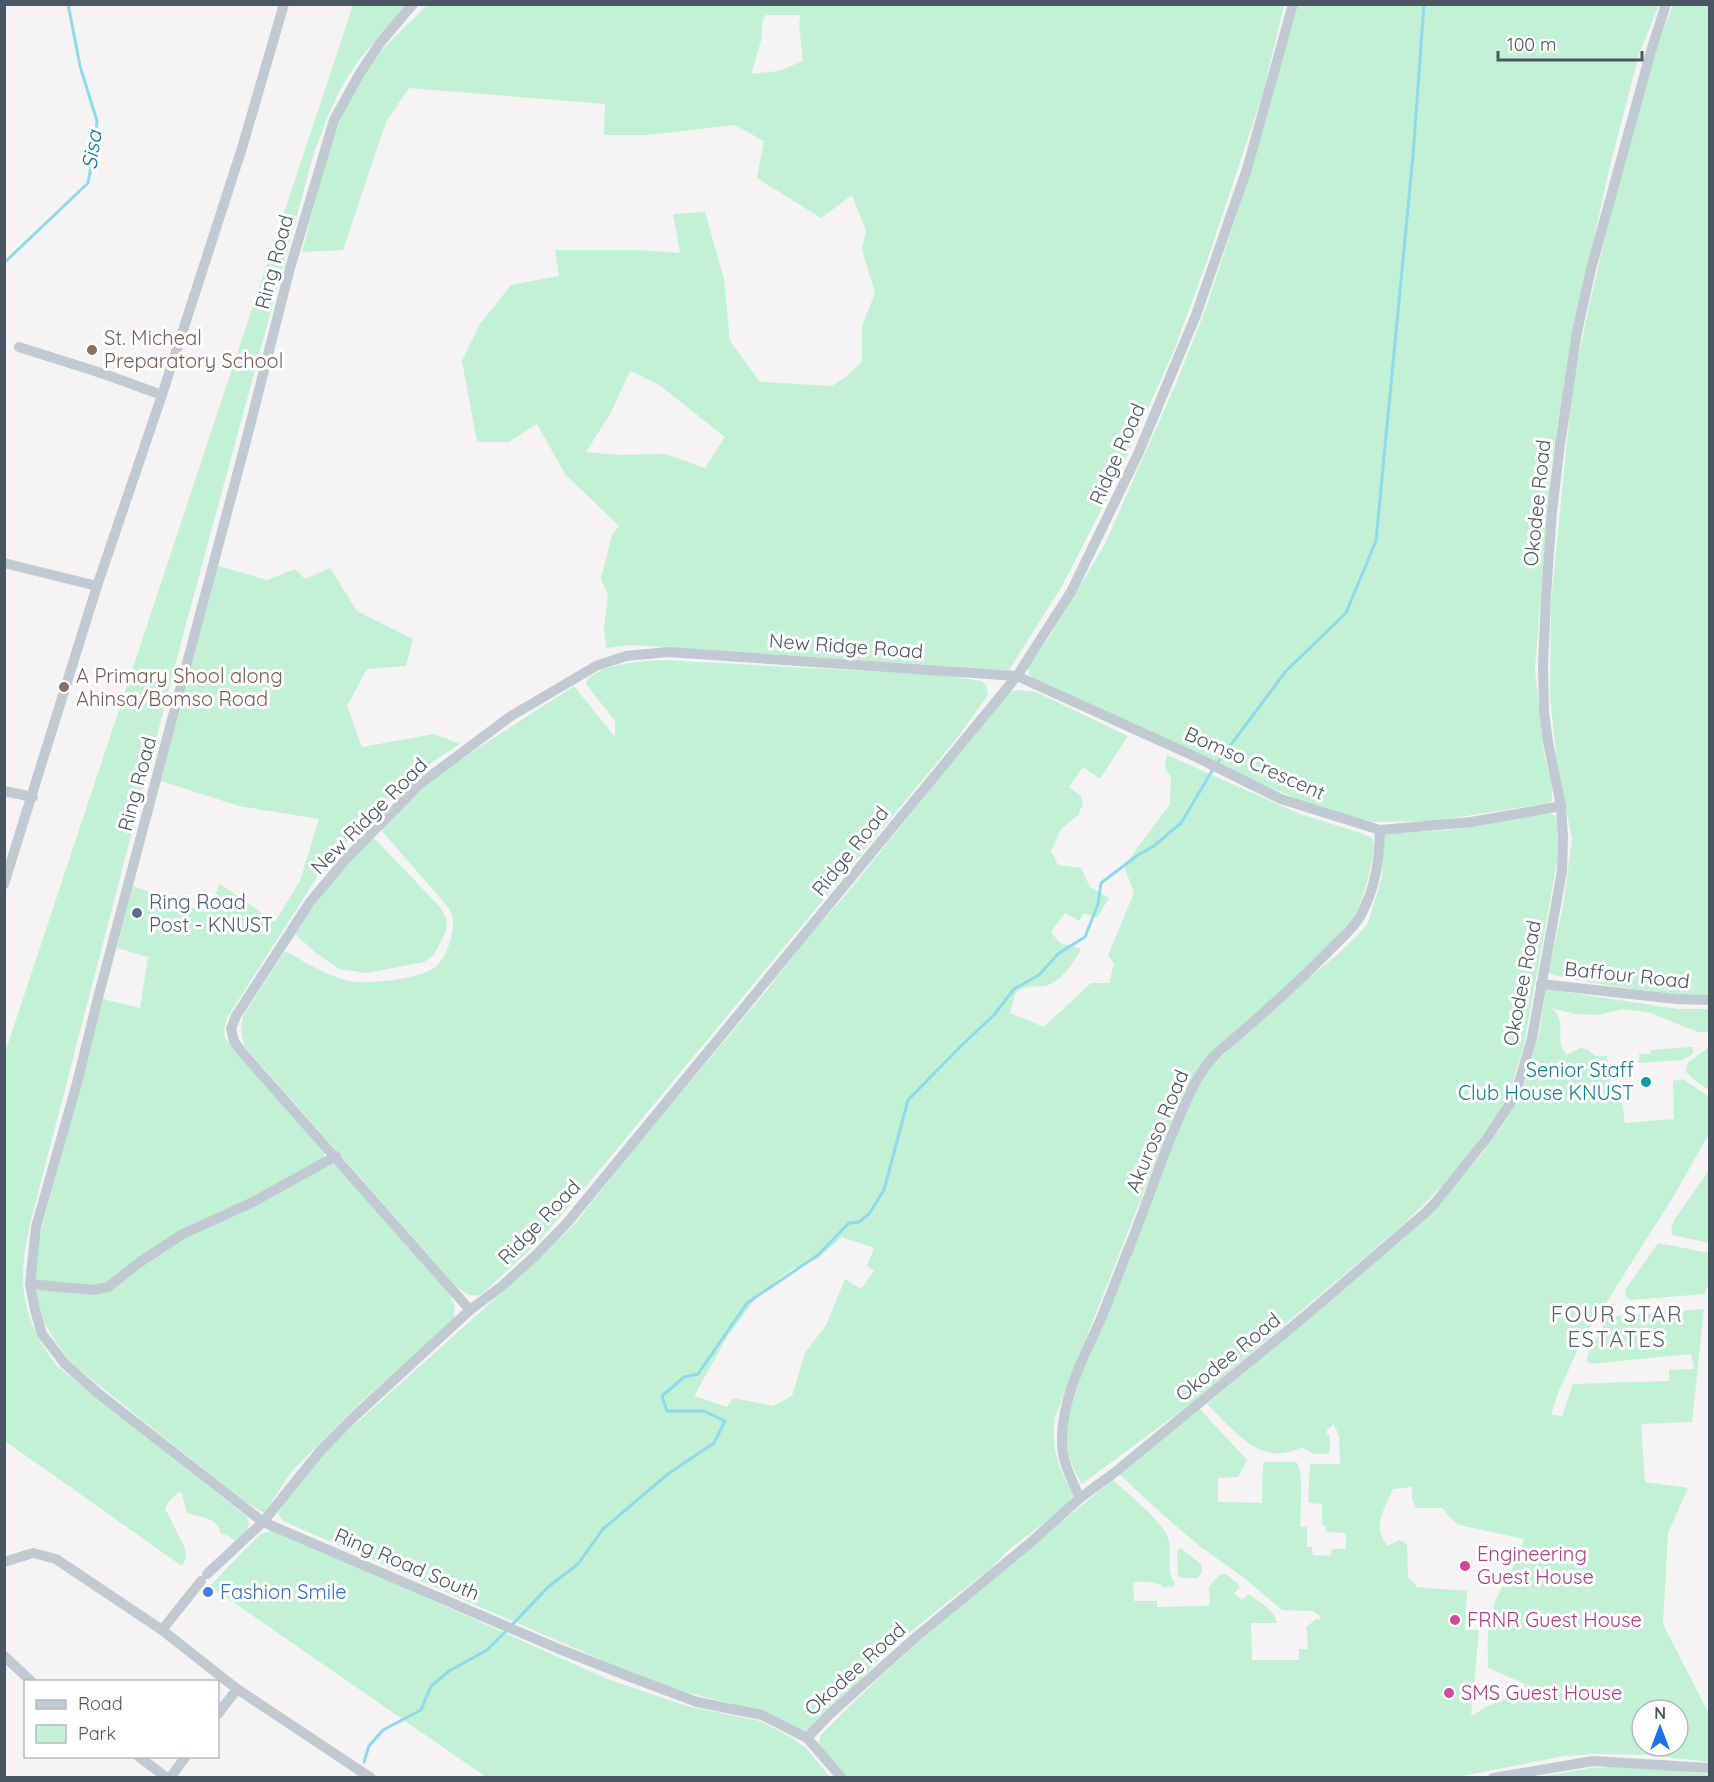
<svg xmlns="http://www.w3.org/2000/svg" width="1714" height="1782" font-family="Quicksand,sans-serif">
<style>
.green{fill:#c3f1d5;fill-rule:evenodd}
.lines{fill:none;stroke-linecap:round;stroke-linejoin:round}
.stream{stroke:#90daee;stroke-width:3}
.minor{stroke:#c1cad2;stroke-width:10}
.education-dot{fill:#8d6e63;stroke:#fff;stroke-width:2}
.service-dot{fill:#5c6f8a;stroke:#fff;stroke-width:2}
.culture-dot{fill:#0f9aa8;stroke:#fff;stroke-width:2}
.hotel-dot{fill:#d1479c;stroke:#fff;stroke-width:2}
.shop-dot{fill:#3f7fe0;stroke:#fff;stroke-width:2}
.labels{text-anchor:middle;stroke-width:6;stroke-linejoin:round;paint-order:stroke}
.street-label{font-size:20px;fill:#4a5661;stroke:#fff}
.education-label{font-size:20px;fill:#785e54;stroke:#fff;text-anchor:start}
.service-label{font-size:20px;fill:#4e5e75;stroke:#fff;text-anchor:start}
.culture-label{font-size:20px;fill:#0d838f;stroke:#fff;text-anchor:end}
.hotel-label{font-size:20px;fill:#b23c85;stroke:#fff;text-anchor:start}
.shop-label{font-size:20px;fill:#366cbe;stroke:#fff;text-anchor:start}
.water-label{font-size:21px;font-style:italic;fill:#0c7c9b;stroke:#fff}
.quarter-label{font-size:22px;letter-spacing:1.5px;fill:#5f6368;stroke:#fff}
</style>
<rect width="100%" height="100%" fill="#f5f3f3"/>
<!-- green -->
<g class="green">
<path d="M 353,5 L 408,5 C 391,23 374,41 359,60 C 337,90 323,126 312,160 L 186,624 L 31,1220 C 17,1280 19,1315 57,1366 L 247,1517 L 249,1523 L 247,1531 L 235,1541 L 229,1536 L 221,1534 C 218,1517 202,1518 187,1513 L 182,1494 L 179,1492 C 173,1496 166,1504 165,1510 C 170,1516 172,1522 175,1528 C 180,1541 192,1552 182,1566 L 5,1441 L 5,1053 Z"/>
<path d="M 427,5 L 1284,5 L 1263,93 L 1208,258 L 1175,348 L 1114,485 L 1062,586 L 1009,670 L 630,645 L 606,648 L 604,628 L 608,595 L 601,579 L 612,535 L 619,526 L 565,474 L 537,424 L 509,442 L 477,442 L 462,361 L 480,324 L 511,285 L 559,276 L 555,250 L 639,250 L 680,253 L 673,214 L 705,212 L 724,279 L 730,341 L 760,382 L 832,386 L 846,377 L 862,362 L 862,326 L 875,293 L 862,250 L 866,231 L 852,195 L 821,218 L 757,178 L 764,141 L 734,125 L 647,135 L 604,135 L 605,104 L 409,88 L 386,122 L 343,250 L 302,252 C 319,189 330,123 367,68 C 382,47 409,24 427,5 ZM 766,15 L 801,15 L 799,24 L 803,61 L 779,71 L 751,74 L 761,41 L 763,19 ZM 630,371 L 658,384 L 725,437 L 705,468 L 666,454 L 617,455 L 586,452 L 610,414 Z"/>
<path d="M 1298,5 L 1659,5 L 1639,54 L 1608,174 L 1570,349 L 1551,464 L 1535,669 L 1544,754 L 1552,784 L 1552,801 L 1547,803 L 1435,821 L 1374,822 L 1339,816 L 1259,783 L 1033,679 L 1029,673 L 1027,667 L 1050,636 L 1105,544 L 1177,381 L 1206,308 L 1248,180 Z"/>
<path d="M 1673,5 L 1709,5 L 1709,998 C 1656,991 1602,987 1550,974 L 1549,968 L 1563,907 L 1572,839 L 1557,762 L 1550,697 L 1551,602 L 1572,390 L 1588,311 L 1609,221 L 1653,57 Z"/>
<path d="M 218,566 L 267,580 L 295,569 L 305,579 L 330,568 L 357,611 L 413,639 L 406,666 L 367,669 L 347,706 L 362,747 L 434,734 L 460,744 L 420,770 L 367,820 L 319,874 L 227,1018 L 224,1030 L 225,1038 L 325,1152 L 323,1159 L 336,1165 L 446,1287 L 455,1306 L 453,1321 L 360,1403 L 292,1471 L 264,1513 L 244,1501 L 71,1363 C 61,1349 50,1335 43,1319 C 31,1295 36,1261 40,1235 L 103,999 L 140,1008 L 148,957 L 117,948 L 133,886 L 207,913 L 220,884 L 275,922 L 300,881 L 319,819 L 239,806 L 161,781 Z"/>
<path d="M 660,660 L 943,675 L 981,681 L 986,685 L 988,695 L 958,737 L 583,1190 L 538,1242 L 482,1294 C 471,1299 463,1292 455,1285 L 244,1046 L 241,1029 L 243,1016 L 285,951 C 306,962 326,976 349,981 C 369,985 413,979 431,970 C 445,963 454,936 453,921 C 453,917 451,912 449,908 L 382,831 L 384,825 L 440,773 L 574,686 L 615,737 L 615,721 L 586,684 C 591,665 643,661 660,660 Z"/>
<path d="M 1020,690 L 1036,692 L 1128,736 L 1100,779 L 1083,767 L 1069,787 L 1081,796 L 1083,804 L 1078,815 L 1061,829 L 1051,851 L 1058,865 L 1081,868 L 1090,887 L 1109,898 L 1097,918 L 1084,913 L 1079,921 L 1065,913 L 1051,932 L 1060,943 L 1081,949 C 1074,962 1060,984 1044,986 C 1032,987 1027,985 1016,992 L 1010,1013 L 1044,1027 L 1091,983 L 1109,983 L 1114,964 L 1108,955 L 1134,893 L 1124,866 L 1170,804 L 1171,778 L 1165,767 L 1167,755 L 1300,814 L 1364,834 L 1373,839 C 1376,855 1363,899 1356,914 C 1352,921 1346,927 1342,933 L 1186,1089 L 1176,1110 L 1055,1417 C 1051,1450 1058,1467 1074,1496 L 1070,1503 L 1006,1552 L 988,1571 L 951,1599 L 886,1652 L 848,1694 L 810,1730 L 804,1732 C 768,1709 734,1705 693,1694 C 678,1690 663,1685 648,1680 L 283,1521 L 278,1513 L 284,1502 L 322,1454 L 508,1287 L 574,1225 L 633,1150 L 763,995 L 809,936 L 850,890 L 1004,696 L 1011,691 ZM 842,1237 L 874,1248 L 867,1266 L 874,1271 L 861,1289 L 845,1279 L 826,1325 L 805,1353 L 792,1396 L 773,1406 L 733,1398 L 727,1407 L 694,1396 L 727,1337 L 759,1294 L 790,1270 L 817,1259 Z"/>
<path d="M 1549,813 L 1554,815 L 1558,820 L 1557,862 L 1524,1045 L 1509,1093 L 1498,1113 L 1475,1145 L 1443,1185 L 1404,1224 L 1193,1402 L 1082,1484 C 1057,1444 1067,1421 1079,1379 L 1186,1109 L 1212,1065 L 1300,985 L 1338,954 L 1357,936 L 1368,923 L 1382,877 L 1384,834 L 1449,830 Z"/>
<path d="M 373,837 L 440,907 L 447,920 L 446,931 L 434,955 L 424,962 L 367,973 L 339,969 L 316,953 L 295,934 C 317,898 344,868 373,837 Z"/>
<path d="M 1546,989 L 1678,1009 L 1709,1009 L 1709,1032 L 1698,1032 L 1647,1012 L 1622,1009 L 1599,1015 L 1575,1014 L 1552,1008 C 1554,1011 1557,1013 1558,1016 C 1564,1028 1555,1043 1567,1055 L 1580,1048 L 1587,1049 L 1595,1056 L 1607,1056 L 1611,1087 L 1619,1086 L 1620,1103 L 1622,1103 L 1625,1123 L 1674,1119 L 1673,1081 L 1683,1079 L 1709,1097 L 1710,1132 L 1673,1197 L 1582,1341 L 1559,1390 L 1551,1415 L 1562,1416 L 1573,1384 L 1669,1381 L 1669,1370 L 1694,1369 L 1691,1354 L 1590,1364 L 1587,1360 L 1588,1354 L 1608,1317 L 1704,1309 L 1692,1422 L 1641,1424 L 1645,1482 L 1688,1488 L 1668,1533 L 1663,1624 L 1709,1714 L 1709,1762 L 1648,1755 L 1593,1754 L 1564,1756 L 1452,1778 L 849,1778 L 819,1745 L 820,1736 C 910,1643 1012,1562 1113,1480 C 1126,1492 1163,1522 1168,1538 C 1173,1552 1165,1571 1175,1583 L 1174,1586 L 1162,1588 L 1162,1585 L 1149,1582 L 1133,1582 L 1134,1601 L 1157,1601 L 1157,1607 L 1208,1606 L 1210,1603 L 1209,1587 L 1219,1575 L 1226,1574 L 1240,1586 L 1234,1594 L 1242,1600 L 1248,1594 C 1258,1601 1275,1610 1277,1623 L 1251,1623 L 1252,1660 L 1299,1660 L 1299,1649 L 1308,1649 L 1307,1630 L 1305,1628 L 1316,1619 L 1321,1619 L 1320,1616 L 1313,1611 L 1282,1610 L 1244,1578 L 1202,1548 L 1161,1513 L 1119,1474 L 1198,1407 L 1247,1460 L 1238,1477 L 1218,1478 L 1218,1502 L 1262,1503 L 1263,1463 L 1265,1462 L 1296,1462 C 1305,1470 1299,1512 1301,1527 L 1307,1527 L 1307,1547 L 1312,1547 L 1313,1555 L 1331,1556 L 1332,1549 L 1346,1549 L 1346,1533 L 1326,1532 L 1325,1526 L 1322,1525 L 1322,1504 L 1309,1503 L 1308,1501 L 1310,1464 L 1340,1464 L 1339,1436 L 1334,1424 L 1327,1430 L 1327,1435 L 1330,1435 L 1330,1450 L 1328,1454 L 1313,1454 L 1302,1447 C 1261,1469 1233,1429 1207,1404 L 1433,1212 L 1484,1151 L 1500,1129 L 1523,1090 L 1540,1029 ZM 1412,1487 L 1412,1499 L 1416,1508 L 1443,1508 L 1450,1518 L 1460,1525 L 1524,1539 C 1518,1564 1502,1583 1493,1607 C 1486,1627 1488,1647 1488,1668 L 1525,1684 L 1515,1705 L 1510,1698 L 1490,1705 L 1471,1716 L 1479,1630 L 1465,1630 L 1467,1591 L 1416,1587 L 1415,1584 L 1408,1578 L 1407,1544 L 1399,1540 L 1388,1546 C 1371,1529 1385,1507 1393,1489 ZM 1642,1710 L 1678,1710 L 1678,1746 L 1642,1746 Z"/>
<path d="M 1693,1047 L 1693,1054 L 1683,1060 L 1639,1063 L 1639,1054 L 1651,1054 L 1650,1050 Z"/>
<path d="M 1709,1047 L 1709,1090 L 1692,1078 L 1686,1071 L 1687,1065 L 1689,1062 Z"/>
<path d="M 1709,1170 L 1709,1243 L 1673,1235 L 1671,1229 L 1675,1219 Z"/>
<path d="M 1658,1243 L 1709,1253 L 1709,1287 L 1706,1287 L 1705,1294 L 1630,1300 L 1625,1295 L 1626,1289 Z"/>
<path d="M 274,1530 L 610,1680 L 687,1706 L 760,1721 L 791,1737 L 807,1749 L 830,1777 L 486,1777 L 210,1586 L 260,1534 Z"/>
<path d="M 1180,1548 L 1201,1564 L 1202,1572 L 1197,1578 L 1181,1578 L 1178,1576 L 1177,1551 Z"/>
<path d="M 1629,1766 L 1710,1774 L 1709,1778 L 1532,1778 L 1591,1768 Z"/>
</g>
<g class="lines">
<!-- stream -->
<g class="stream">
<path d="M 4,263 L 88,183 L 95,144 L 97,121 L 80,66 L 68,4"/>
<path d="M 1218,762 L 1286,671 L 1346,613 L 1376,541 L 1413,155 L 1424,4"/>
<path d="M 511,1626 L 548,1587 L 578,1564 L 603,1529 L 668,1474 L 714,1443 L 725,1421 L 704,1411 L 667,1411 L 662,1396 L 684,1377 L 698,1374 L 747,1303 L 818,1255 L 849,1223 L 859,1222 L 869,1214 L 884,1190 L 908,1100 L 962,1045 L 994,1015 L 1014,989 L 1039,975 L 1059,953 L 1085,937 L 1098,904 L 1101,883 L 1138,855 L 1154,846 L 1181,823 L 1212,771"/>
<path d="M 364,1762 L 369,1746 L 383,1730 L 421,1710 L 431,1686 L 449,1671 L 487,1650 L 506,1631"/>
<path d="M 356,1778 L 356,1777"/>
</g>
<!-- minor -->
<g class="minor">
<path d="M 413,4 L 380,43 L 360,73 L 334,120 L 290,268 L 245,445 L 99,994 L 77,1083 L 36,1227 L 30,1284 L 35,1310 L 42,1334 L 65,1364 L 99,1394 L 263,1522 L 559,1649 L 633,1678 L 697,1702 L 762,1715 L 807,1738 L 842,1778"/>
<path d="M 19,347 L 104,374 L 162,395"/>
<path d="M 4,563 L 97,586"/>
<path d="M 4,791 L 33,797"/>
<path d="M 4,884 L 97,586 L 162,395 L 242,148 L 284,4"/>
<path d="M 1541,984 L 1676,999 L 1710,1000"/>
<path d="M 30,1284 L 93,1290 L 108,1287 L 140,1262 L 181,1235 L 253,1202 L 336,1156"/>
<path d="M 470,1310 L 241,1051 L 234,1041 L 231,1029 L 236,1016 L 310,902 L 346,859 L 420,784 L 511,716 L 596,666 L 626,656 L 668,652 L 1017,676 L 1196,757 L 1281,799 L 1380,830 L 1471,822 L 1561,806"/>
<path d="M 1080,1498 C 1071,1478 1061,1460 1062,1438 C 1063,1396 1083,1358 1100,1321 C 1110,1297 1119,1272 1129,1248 C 1146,1206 1160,1162 1178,1120 C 1188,1096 1199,1071 1217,1053 C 1255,1021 1292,988 1327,953 C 1338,941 1353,930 1361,915 C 1376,886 1379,862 1380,830"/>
<path d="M 4,1562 L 33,1553 L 56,1559 L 162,1630 L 237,1689 L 371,1778"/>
<path d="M 207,1574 L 263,1522 L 321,1450 L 357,1414 L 470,1310 L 502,1286 L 535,1256 L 567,1223 L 1017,676 L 1071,592 L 1138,454 L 1196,315 L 1247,169 L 1293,4"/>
<path d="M 162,1630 L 201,1581"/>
<path d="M 4,1656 L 32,1682"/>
<path d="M 218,1714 L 237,1689"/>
<path d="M 807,1738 L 830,1714 L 916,1637 L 1030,1543 L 1080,1498 L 1114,1473 L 1304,1317 L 1424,1214 L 1435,1203 L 1487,1138 L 1515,1096 L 1532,1038 L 1562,871 L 1563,836 L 1561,806 L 1548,742 L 1544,712 L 1543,665 L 1546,596 L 1552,511 L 1560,444 L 1577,332 L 1591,269 L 1651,51 L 1666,4"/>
<path d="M 138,1756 L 167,1778"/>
<path d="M 170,1778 L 186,1756"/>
<path d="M 1493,1778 L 1593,1761 L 1710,1768"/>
</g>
</g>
<!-- markers -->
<g class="education-dot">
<circle cx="92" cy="350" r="6"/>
<circle cx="64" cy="687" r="6"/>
</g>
<circle class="service-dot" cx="137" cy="913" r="6"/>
<circle class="culture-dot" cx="1646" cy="1082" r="6"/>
<g class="hotel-dot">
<circle cx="1465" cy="1566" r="6"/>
<circle cx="1455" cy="1620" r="6"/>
<circle cx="1449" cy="1693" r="6"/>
</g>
<circle class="shop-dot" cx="208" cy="1592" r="6"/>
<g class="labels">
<!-- street labels -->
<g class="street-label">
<text transform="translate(274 262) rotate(-75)" y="7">Ring Road</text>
<text transform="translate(1117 454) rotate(-66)" y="7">Ridge Road</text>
<text transform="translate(1537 503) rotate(-84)" y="7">Okodee Road</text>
<text transform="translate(846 646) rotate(4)" y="7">New Ridge Road</text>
<text transform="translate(1255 763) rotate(24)" y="7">Bomso Crescent</text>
<text transform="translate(137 784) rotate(-75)" y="7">Ring Road</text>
<text transform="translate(369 816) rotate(-45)" y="7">New Ridge Road</text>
<text transform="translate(850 851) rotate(-51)" y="7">Ridge Road</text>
<text transform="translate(1627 975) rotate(6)" y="7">Baffour Road</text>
<text transform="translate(1522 983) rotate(-79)" y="7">Okodee Road</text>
<text transform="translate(1157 1131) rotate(-67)" y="7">Akuroso Road</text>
<text transform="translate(539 1222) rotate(-46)" y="7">Ridge Road</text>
<text transform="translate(1228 1357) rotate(-39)" y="7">Okodee Road</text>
<text transform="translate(407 1564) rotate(23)" y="7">Ring Road South</text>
<text transform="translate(855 1669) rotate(-42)" y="7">Okodee Road</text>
</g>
<!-- education labels -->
<g class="education-label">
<text x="104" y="345">St. Micheal<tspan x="104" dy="23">Preparatory School</tspan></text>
<text x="76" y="683">A Primary Shool along<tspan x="76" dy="23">Ahinsa/Bomso Road</tspan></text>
</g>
<!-- service labels -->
<g class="service-label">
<text x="149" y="909">Ring Road<tspan x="149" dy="23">Post - KNUST</tspan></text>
</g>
<!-- culture labels -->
<g class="culture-label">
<text x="1634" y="1077">Senior Staff<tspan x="1634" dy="23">Club House KNUST</tspan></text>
</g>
<!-- hotel labels -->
<g class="hotel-label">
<text x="1477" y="1561">Engineering<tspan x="1477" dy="23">Guest House</tspan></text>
<text x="1467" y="1627">FRNR Guest House</text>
<text x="1461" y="1700">SMS Guest House</text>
</g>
<!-- shop labels -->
<g class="shop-label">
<text x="220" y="1599">Fashion Smile</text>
</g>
<!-- water labels -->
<g class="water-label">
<text transform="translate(92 150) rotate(-82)" y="7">Sisa</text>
</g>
<!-- quarter labels -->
<g class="quarter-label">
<text x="1617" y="1322">FOUR STAR<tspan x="1617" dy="25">ESTATES</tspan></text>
</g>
</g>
<!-- border -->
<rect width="1714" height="1782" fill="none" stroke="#4a5661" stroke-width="12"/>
<!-- legend -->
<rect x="24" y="1680" width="195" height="78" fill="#ffffff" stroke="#b7bbc0" stroke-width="1.5"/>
<rect x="36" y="1700" width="30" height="9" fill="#c1cad2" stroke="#b7bbc0" stroke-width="1.5"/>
<text x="78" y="1710" font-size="18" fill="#4a5661">Road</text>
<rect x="36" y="1725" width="30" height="18" fill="#c3f1d5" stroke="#b7bbc0" stroke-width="1.5"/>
<text x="78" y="1740" font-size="18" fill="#4a5661">Park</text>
<!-- north arrow -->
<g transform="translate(1660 1728)"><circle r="28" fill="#ffffff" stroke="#b7bbc0" stroke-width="1.5"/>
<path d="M0-4.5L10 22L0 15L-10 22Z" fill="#1a73e8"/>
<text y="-9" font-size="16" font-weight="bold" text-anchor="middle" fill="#4a5661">N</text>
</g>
<!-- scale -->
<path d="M1498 51v9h144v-9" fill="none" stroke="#4a5661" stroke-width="3"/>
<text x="1507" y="51" font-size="18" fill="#4a5661" stroke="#ffffff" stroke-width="4.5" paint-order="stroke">100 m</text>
</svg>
